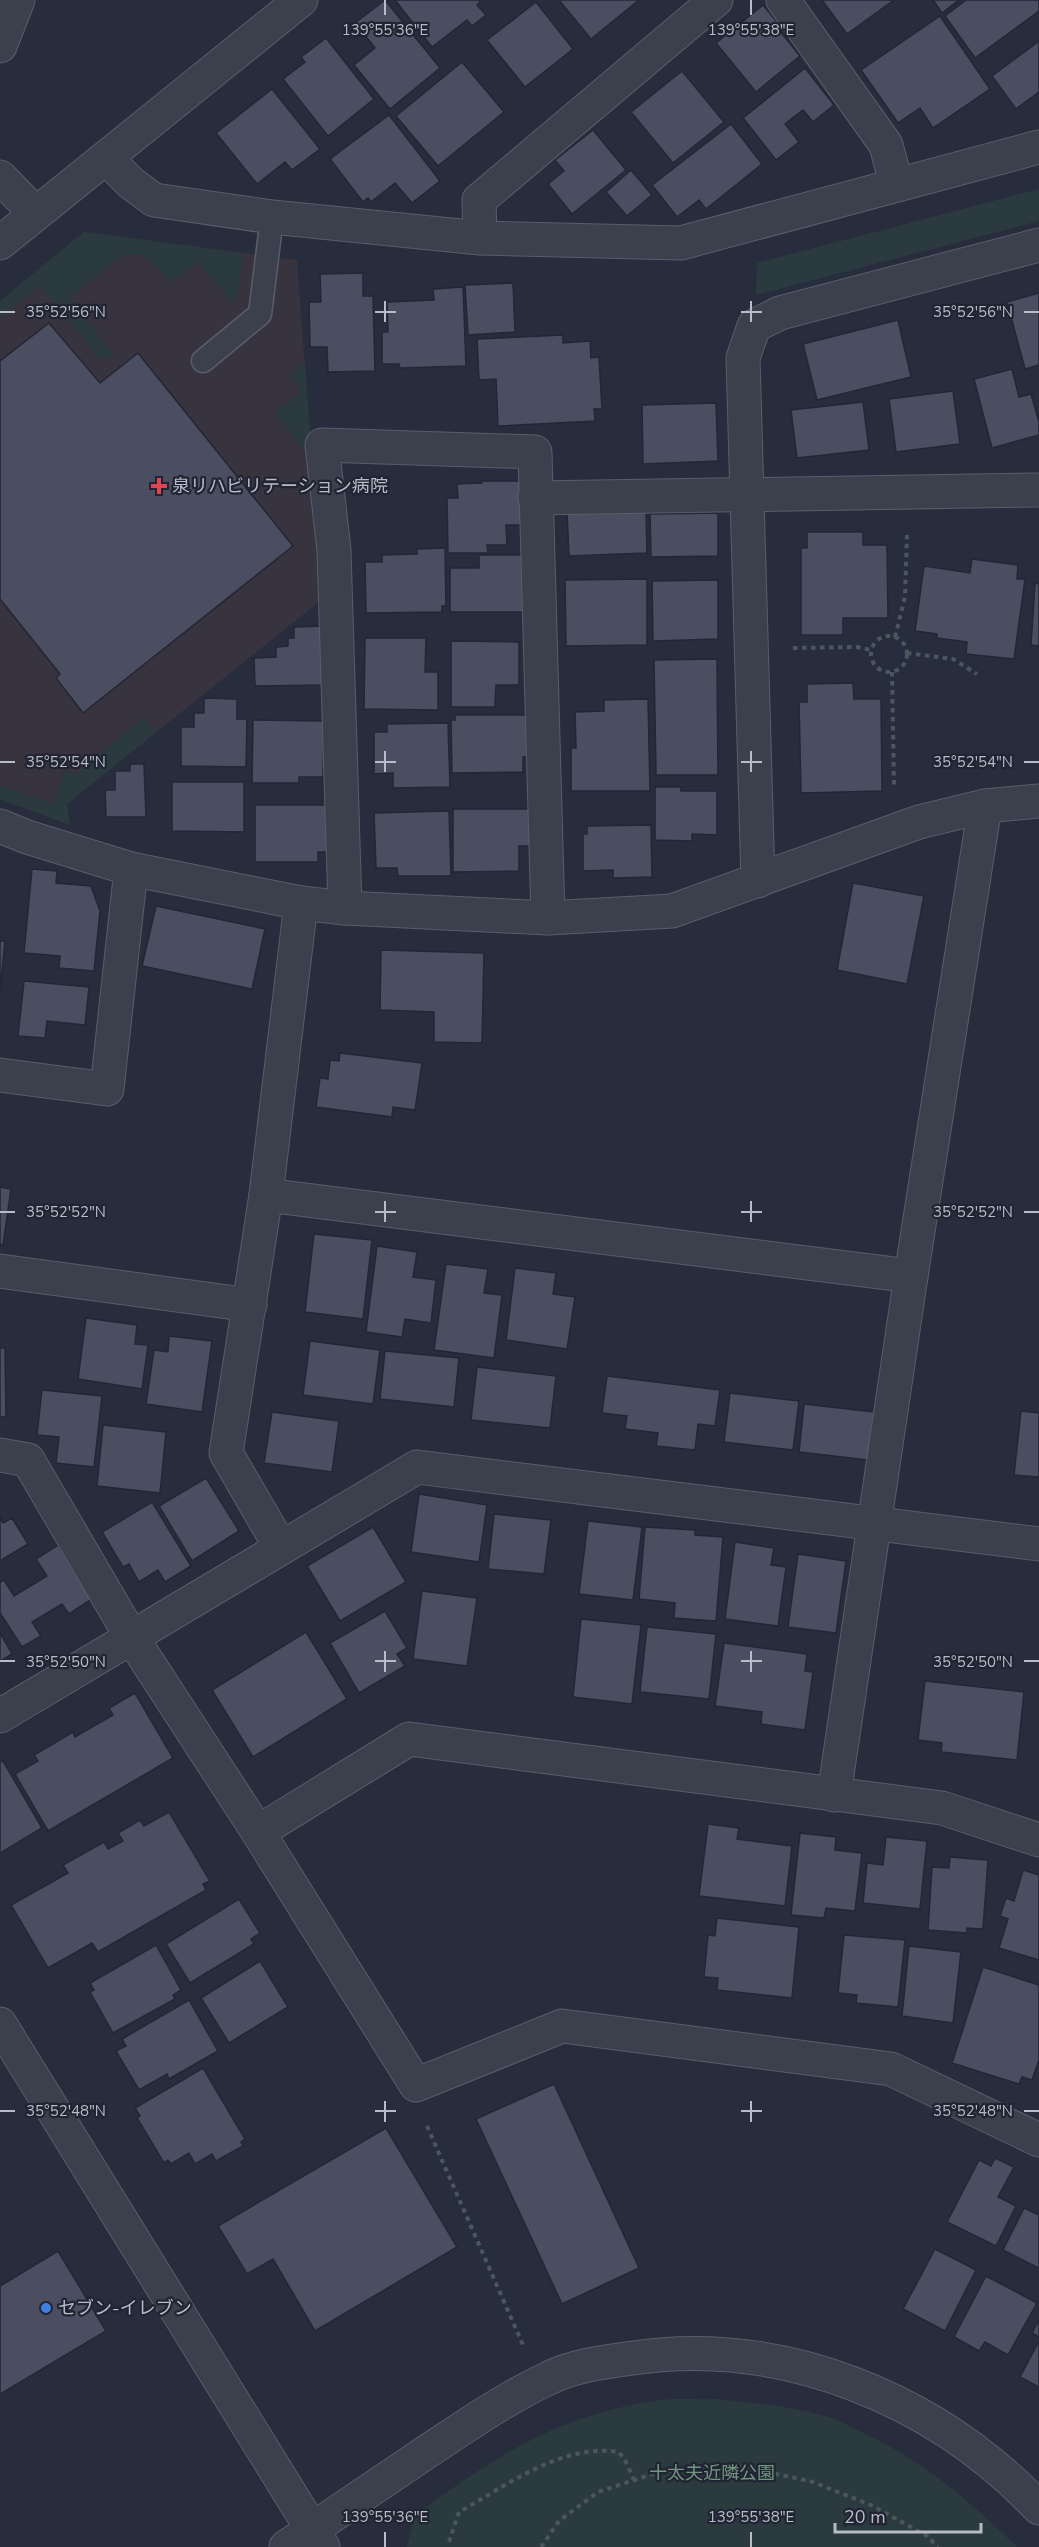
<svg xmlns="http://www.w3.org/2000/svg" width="1039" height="2547" font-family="'Nunito Sans','Noto Sans JP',sans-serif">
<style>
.medical{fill:#37333f}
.green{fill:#2b3a3f}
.building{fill:#4a4e60;stroke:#232634;stroke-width:1.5}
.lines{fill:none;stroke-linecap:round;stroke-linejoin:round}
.service-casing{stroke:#5a5d6b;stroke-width:25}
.minor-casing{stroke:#5a5d6b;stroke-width:35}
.tertiary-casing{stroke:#5a5d6b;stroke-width:35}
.path{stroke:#4a575d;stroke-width:4;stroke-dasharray:4.5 4.5;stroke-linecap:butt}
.service{stroke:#3c404d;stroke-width:22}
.minor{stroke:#3c404d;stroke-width:33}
.tertiary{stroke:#3c404d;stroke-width:33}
.ticks{fill:none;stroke:#b8bbc8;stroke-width:2}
.health-dot{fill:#e0444e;stroke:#212432;stroke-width:2}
.shop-dot{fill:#3f7fe0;stroke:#212432;stroke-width:2}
.labels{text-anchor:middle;stroke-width:4.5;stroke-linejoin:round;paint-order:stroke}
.poi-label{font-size:18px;fill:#b8bbc8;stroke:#212432;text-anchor:start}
.park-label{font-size:18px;fill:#729681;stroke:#212432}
.ticks-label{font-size:15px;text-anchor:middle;fill:#b8bbc8;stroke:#212432;stroke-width:4.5;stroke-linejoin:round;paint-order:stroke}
</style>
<rect width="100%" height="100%" fill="#282d3d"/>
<!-- medical -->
<path class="medical" d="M 84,232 L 297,260 L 309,422 L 329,550 L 330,593 L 67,804 L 70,825 L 0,799 L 0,301 Z"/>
<!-- green -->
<g class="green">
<path d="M 1039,189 L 1039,221 L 756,295 L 757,263 Z"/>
<path d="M 84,232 L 243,253 L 237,299 L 233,303 L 198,262 L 170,283 C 156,266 145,248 121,256 L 69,298 L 115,356 L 103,358 L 97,355 L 40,286 L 0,317 L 0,301 Z"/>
<path d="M 305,362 L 309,422 L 329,550 L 325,597 L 314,583 L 321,574 L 308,455 L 275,413 L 302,390 L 290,375 Z"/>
<path d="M 144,717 L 156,732 L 67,804 L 70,825 L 0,799 L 0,785 L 53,804 L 65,770 L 75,775 Z"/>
<path d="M 716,2399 C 753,2403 790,2406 825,2416 C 837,2419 848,2426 859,2431 C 921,2459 969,2500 1017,2547 L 407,2547 L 415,2515 C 496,2456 559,2414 661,2400 C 679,2398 698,2400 716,2399 Z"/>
</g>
<!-- building -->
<g class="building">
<path d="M 385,0 L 440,68 L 390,109 L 354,65 L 375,48 L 355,23 Z"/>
<path d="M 395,0 L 479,0 L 480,2 L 477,5 L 486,15 L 472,26 L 467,20 L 432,47 Z"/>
<path d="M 559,0 L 639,0 L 591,39 Z"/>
<path d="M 822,0 L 894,0 L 847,34 Z"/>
<path d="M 933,0 L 959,0 L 942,13 Z"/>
<path d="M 966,0 L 1039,0 L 1039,11 L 975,58 L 945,16 Z"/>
<path d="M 536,2 L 573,49 L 525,87 L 487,40 Z"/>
<path d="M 763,5 L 782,28 L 779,30 L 800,56 L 756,92 L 716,43 Z"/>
<path d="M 940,16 L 990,89 L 933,128 L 920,108 L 898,123 L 861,70 Z"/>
<path d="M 326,38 L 374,99 L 328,136 L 283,79 L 305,62 L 301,57 Z"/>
<path d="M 1039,41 L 1039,92 L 1016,109 L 992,76 Z"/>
<path d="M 462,62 L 504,112 L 438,166 L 396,116 Z"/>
<path d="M 805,68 L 834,105 L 813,122 L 803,110 L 785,124 L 799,142 L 776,160 L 743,118 Z"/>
<path d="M 682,71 L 724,122 L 673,163 L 631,112 Z"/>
<path d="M 272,89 L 320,149 L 292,170 L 285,162 L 257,184 L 216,133 Z"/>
<path d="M 389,115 L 440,181 L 412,203 L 395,183 L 371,202 L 368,198 L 363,202 L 330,159 Z"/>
<path d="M 731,124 L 762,164 L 706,209 L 699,200 L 677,217 L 652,185 Z"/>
<path d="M 593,130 L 626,170 L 572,214 L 548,184 L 564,171 L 555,160 Z"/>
<path d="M 631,170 L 652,195 L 627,216 L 606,192 Z"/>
<path d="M 363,273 L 363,296 L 373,296 L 375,371 L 328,372 L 327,347 L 310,347 L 309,302 L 321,302 L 320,274 Z"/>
<path d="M 513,283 L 515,332 L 468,335 L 465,285 Z"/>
<path d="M 463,287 L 466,366 L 400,368 L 399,364 L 382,364 L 382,332 L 388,332 L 387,302 L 434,300 L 433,289 Z"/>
<path d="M 1039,293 L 1039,365 L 1025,369 L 1007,302 Z"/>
<path d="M 898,320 L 911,377 L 817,400 L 803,344 Z"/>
<path d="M 49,323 L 100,383 L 138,353 L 293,546 L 83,713 L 56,678 L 60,674 L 0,599 L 0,361 Z"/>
<path d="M 563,335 L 563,343 L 590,341 L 591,358 L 599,357 L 602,409 L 594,409 L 595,421 L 498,426 L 496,379 L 479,380 L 477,339 Z"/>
<path d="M 1012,369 L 1019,397 L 1031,394 L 1039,422 L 1039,435 L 992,448 L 974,379 Z"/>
<path d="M 953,391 L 960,444 L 896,452 L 889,399 Z"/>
<path d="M 863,402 L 869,450 L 797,458 L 791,410 Z"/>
<path d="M 716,403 L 718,461 L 643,464 L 642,405 Z"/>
<path d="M 482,481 L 526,481 L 527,525 L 506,525 L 507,545 L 487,545 L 488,553 L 448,553 L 447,498 L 458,498 L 457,484 L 482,483 Z"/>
<path d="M 646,509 L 647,553 L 569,556 L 567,511 Z"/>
<path d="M 718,513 L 718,556 L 651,557 L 650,514 Z"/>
<path d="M 807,532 L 863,532 L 863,545 L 887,545 L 888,618 L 843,618 L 843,635 L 801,635 L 801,548 L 807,548 Z"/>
<path d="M 445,548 L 446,606 L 442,606 L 442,612 L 366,613 L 365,562 L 382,562 L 382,555 L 417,554 L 417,549 Z"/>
<path d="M 479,555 L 528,555 L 528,612 L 450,612 L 450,568 L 479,568 Z"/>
<path d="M 972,559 L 1018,565 L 1017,579 L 1025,579 L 1014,659 L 966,654 L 967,642 L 937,638 L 937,634 L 915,631 L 924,566 L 970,573 Z"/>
<path d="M 647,579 L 647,645 L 566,646 L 565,580 Z"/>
<path d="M 718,580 L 718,639 L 653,641 L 652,581 Z"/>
<path d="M 1035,583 L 1039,584 L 1039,646 L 1031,645 Z"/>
<path d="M 324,626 L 326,685 L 255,686 L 254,658 L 276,657 L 276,647 L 288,646 L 288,638 L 294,638 L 294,627 Z"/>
<path d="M 365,638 L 426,638 L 425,672 L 438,672 L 438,710 L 364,709 Z"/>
<path d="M 451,641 L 519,642 L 519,685 L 496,685 L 495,707 L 451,707 Z"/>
<path d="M 717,659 L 718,775 L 656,775 L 654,660 Z"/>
<path d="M 853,683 L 854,699 L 881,699 L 882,791 L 801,793 L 799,702 L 807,702 L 807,684 Z"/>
<path d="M 204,698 L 237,699 L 237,719 L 247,719 L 246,767 L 181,766 L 181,727 L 194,727 L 194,713 L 204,713 Z"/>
<path d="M 648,699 L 650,791 L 571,791 L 571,748 L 576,748 L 575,712 L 604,711 L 604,700 Z"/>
<path d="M 455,715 L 527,715 L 527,757 L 523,757 L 523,772 L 452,773 L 451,720 L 455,720 Z"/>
<path d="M 253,720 L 324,721 L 323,777 L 299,777 L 299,783 L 252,783 Z"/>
<path d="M 448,723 L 450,787 L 393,788 L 393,773 L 374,774 L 374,732 L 387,732 L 387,724 Z"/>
<path d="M 130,764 L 144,764 L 146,817 L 106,817 L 105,790 L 115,790 L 115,771 L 130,771 Z"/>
<path d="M 172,782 L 244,782 L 244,832 L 172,831 Z"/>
<path d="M 655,787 L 681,787 L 681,791 L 717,791 L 717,835 L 692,834 L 692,841 L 655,840 Z"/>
<path d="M 255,805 L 329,805 L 329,852 L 318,852 L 318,862 L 255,862 Z"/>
<path d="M 453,809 L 531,809 L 531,846 L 519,846 L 519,871 L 453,872 Z"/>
<path d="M 449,811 L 451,876 L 398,876 L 397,868 L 376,868 L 374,813 Z"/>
<path d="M 651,825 L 652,877 L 613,878 L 613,870 L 583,871 L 583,834 L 587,834 L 587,826 Z"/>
<path d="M 32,869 L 57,871 L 56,883 L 91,886 L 100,911 L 94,971 L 59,968 L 60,956 L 24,953 Z"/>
<path d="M 853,883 L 924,896 L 907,984 L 837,970 Z"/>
<path d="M 156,906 L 265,929 L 252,989 L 142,966 Z"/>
<path d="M 0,941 L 5,941 L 0,991 Z"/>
<path d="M 381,950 L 484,953 L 482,1043 L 434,1042 L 434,1012 L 380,1010 Z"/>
<path d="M 24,981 L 89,987 L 85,1025 L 47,1021 L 45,1038 L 18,1036 Z"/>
<path d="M 340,1053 L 422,1063 L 415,1110 L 393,1107 L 392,1117 L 316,1107 L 320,1078 L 328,1079 L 330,1060 L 339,1061 Z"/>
<path d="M 0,1187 L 11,1189 L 3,1245 L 0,1244 Z"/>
<path d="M 314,1234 L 372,1240 L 363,1319 L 305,1312 Z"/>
<path d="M 377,1246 L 417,1252 L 413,1277 L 436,1280 L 431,1323 L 405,1319 L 402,1337 L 366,1332 Z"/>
<path d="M 446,1264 L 488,1269 L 484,1293 L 502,1295 L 494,1358 L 434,1350 Z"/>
<path d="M 515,1268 L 556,1273 L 553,1294 L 575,1297 L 567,1349 L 506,1340 Z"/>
<path d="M 86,1318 L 137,1325 L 135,1344 L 148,1345 L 142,1389 L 78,1379 Z"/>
<path d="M 169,1336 L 212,1341 L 202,1412 L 146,1404 L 154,1350 L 168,1352 Z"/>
<path d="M 310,1341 L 380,1350 L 373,1404 L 303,1395 Z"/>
<path d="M 0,1348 L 5,1348 L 6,1417 L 0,1417 Z"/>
<path d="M 385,1351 L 459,1358 L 454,1407 L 380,1399 Z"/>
<path d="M 477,1367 L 556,1376 L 550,1428 L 471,1420 Z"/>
<path d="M 607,1376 L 720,1390 L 715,1426 L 698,1424 L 695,1450 L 656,1446 L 658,1433 L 625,1429 L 627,1416 L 602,1413 Z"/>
<path d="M 42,1390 L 102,1396 L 94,1467 L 56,1463 L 59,1437 L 37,1435 Z"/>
<path d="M 730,1393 L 799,1401 L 793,1450 L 724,1442 Z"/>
<path d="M 804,1404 L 874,1412 L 868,1460 L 799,1452 Z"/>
<path d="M 1021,1411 L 1039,1413 L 1039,1477 L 1014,1475 Z"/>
<path d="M 272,1412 L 339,1421 L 332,1472 L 264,1463 Z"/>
<path d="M 103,1425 L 166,1432 L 160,1493 L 97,1486 Z"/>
<path d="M 206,1478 L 239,1531 L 192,1561 L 159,1506 Z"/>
<path d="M 419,1494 L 487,1505 L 479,1562 L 411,1552 Z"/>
<path d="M 152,1502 L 191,1566 L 165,1582 L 158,1570 L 139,1582 L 129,1564 L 123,1567 L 102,1532 Z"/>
<path d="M 494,1514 L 551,1520 L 544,1574 L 488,1569 Z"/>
<path d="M 0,1517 L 3,1523 L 12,1518 L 28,1544 L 0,1561 Z"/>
<path d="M 588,1521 L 642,1527 L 633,1600 L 579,1594 Z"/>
<path d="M 373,1527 L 406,1582 L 340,1621 L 307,1566 Z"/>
<path d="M 645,1527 L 695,1530 L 695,1535 L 723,1537 L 716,1621 L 674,1618 L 675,1603 L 639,1599 Z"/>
<path d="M 735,1542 L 774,1548 L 771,1565 L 786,1567 L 778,1626 L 725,1619 Z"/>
<path d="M 58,1545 L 92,1599 L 69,1614 L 62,1604 L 32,1622 L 41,1636 L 22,1647 L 0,1613 L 0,1582 L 4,1580 L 14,1596 L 47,1576 L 36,1559 Z"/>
<path d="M 798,1554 L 846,1561 L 836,1633 L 788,1627 Z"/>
<path d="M 422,1591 L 477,1598 L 467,1666 L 413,1659 Z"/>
<path d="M 385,1611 L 407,1648 L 397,1654 L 405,1666 L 359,1693 L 330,1643 Z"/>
<path d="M 581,1619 L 641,1625 L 632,1704 L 573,1697 Z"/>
<path d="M 647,1627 L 716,1634 L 709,1699 L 640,1692 Z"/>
<path d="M 306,1632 L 347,1699 L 253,1757 L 212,1690 Z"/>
<path d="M 0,1633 L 12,1654 L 0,1661 Z"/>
<path d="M 724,1643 L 807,1654 L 805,1671 L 813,1672 L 805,1730 L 761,1724 L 762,1712 L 715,1706 Z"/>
<path d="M 925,1681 L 1024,1692 L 1017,1760 L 941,1752 L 942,1743 L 918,1740 Z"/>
<path d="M 135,1693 L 173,1758 L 48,1831 L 15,1774 L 38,1761 L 34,1755 L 73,1732 L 75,1737 L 113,1715 L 109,1708 Z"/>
<path d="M 3,1761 L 42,1828 L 0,1853 L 0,1762 Z"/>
<path d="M 169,1812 L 210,1881 L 203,1884 L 206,1890 L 98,1952 L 92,1943 L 48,1968 L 11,1905 L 68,1873 L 63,1865 L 104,1842 L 108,1849 L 123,1841 L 118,1833 L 140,1820 L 144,1826 Z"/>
<path d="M 708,1824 L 739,1828 L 737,1839 L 792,1846 L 785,1906 L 699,1896 Z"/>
<path d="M 800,1833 L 836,1837 L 835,1850 L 862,1853 L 855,1911 L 826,1908 L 824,1918 L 791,1915 Z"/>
<path d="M 886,1837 L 927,1841 L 920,1909 L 863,1903 L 867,1863 L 883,1865 Z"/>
<path d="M 950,1857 L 988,1860 L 983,1929 L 967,1928 L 967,1933 L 928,1930 L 932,1867 L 949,1868 Z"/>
<path d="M 1023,1870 L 1039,1875 L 1039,1960 L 999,1948 L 1008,1919 L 1000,1916 L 1006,1898 L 1014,1901 Z"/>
<path d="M 239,1899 L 260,1933 L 251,1939 L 254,1944 L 190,1983 L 166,1944 Z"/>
<path d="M 717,1918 L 799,1927 L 792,1998 L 717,1990 L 718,1978 L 704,1977 L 708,1935 L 715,1936 Z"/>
<path d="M 844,1935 L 905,1940 L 898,2007 L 856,2003 L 857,1995 L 838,1993 Z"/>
<path d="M 156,1945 L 181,1990 L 173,1995 L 175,1999 L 113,2033 L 90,1992 L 94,1990 L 90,1983 Z"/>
<path d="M 909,1946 L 961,1952 L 953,2023 L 902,2016 Z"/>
<path d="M 260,1961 L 288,2007 L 229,2043 L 201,1998 Z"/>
<path d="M 983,1967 L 1039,1985 L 1039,2060 L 1032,2080 L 1022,2077 L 1019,2084 L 952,2063 Z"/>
<path d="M 189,2000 L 218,2051 L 169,2079 L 167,2074 L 139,2090 L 116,2051 L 126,2046 L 122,2039 Z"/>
<path d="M 203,2068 L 245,2139 L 241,2142 L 243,2146 L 216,2161 L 212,2154 L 195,2164 L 189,2153 L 171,2164 L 168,2160 L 164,2163 L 137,2118 L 140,2116 L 135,2108 Z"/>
<path d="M 554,2084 L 639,2268 L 562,2304 L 476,2119 Z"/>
<path d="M 386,2128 L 457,2247 L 315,2331 L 273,2259 L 247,2274 L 218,2226 Z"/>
<path d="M 995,2158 L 1014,2167 L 998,2197 L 1016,2206 L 996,2246 L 947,2222 L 979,2160 L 991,2166 Z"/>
<path d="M 1024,2208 L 1039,2215 L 1039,2268 L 1003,2250 Z"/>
<path d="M 935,2249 L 976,2270 L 945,2331 L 903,2309 Z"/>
<path d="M 58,2251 L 106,2331 L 0,2394 L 0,2286 Z"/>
<path d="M 986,2276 L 1037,2303 L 1008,2355 L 985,2342 L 979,2351 L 954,2337 Z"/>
<path d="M 1039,2320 L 1039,2337 L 1032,2333 Z"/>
<path d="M 1039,2341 L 1039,2387 L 1020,2377 Z"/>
</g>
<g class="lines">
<defs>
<path id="service" d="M 203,361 L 260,314 L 272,217"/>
<g id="minor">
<path d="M 783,0 L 886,145 L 896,183"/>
<path d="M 0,46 L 18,0"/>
<path d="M 106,158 L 131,183 L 154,200 L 272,217 L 480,238 L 681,243 L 1039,147"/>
<path d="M 0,177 L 35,213"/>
<path d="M 480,238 L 479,200 L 716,0"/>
<path d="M 535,498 L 1039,490"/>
<path d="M 0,826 L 27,837 L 131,869 L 301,903 L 345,908 L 548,918 L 672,911 L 919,822 L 985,806 L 1039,801"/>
<path d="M 758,881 L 743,358 L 754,326 L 780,313 L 1039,245"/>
<path d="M 345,908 L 334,550 L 322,445 L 535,452 L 548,918"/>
<path d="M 0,1075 L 107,1089 L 131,869"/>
<path d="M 266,1195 L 911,1276"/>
<path d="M 0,1271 L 250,1305"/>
<path d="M 0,1455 L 28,1460 L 132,1638 L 258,1832 L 416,2085 L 562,2026 L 891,2069 L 1039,2140"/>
<path d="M 281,1548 L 226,1453 L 266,1195 L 301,903"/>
<path d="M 0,1716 L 417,1467 L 1039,1544"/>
<path d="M 834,1795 L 911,1276 L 985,806"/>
<path d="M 258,1832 L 409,1739 L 942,1808 L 1039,1840"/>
</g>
<g id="tertiary">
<path d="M 0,243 L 301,0"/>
<path d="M 0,2024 L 323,2547"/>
<path d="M 286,2547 C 332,2516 379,2484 425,2453 C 466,2426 506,2398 549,2378 C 575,2365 605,2362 633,2358 C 783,2336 936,2399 1039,2508"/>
</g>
</defs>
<!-- service casing -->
<use href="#service" class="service-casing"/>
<!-- minor casing -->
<use href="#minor" class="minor-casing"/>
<!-- tertiary casing -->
<use href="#tertiary" class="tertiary-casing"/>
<!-- path -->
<g class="path">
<circle cx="889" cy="654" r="18"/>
<path d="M 895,637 L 905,597 L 907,535"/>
<path d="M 793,648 L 857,647 L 871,650"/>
<path d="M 907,653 L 953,659 L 977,674"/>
<path d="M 892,672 L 894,785"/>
<path d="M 427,2126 L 523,2345"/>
<path d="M 449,2542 L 459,2512 C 506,2486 562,2443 619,2452 L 626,2462 L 634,2480"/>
<path d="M 541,2547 L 559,2521 L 598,2492 L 662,2471 L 741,2467 L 810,2481 L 871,2505 L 927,2536 L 938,2547"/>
</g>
<!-- service -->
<use href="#service" class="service"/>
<!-- minor -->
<use href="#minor" class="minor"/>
<!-- tertiary -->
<use href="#tertiary" class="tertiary"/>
</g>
<!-- ticks -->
<path class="ticks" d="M 385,0 L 385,15M 751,0 L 751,15M 385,301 L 385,322M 751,301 L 751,322M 0,312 L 15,312M 375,312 L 396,312M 741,312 L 762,312M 1024,312 L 1039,312M 385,751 L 385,772M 751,751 L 751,772M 0,762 L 15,762M 375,762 L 396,762M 741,762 L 762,762M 1024,762 L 1039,762M 385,1201 L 385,1222M 751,1201 L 751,1222M 0,1212 L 15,1212M 375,1212 L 396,1212M 741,1212 L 762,1212M 1024,1212 L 1039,1212M 385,1651 L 385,1672M 751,1651 L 751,1672M 0,1661 L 15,1661M 375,1661 L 396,1661M 741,1661 L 762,1661M 1024,1661 L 1039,1661M 385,2101 L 385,2122M 751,2101 L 751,2122M 0,2111 L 15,2111M 375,2111 L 396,2111M 741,2111 L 762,2111M 1024,2111 L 1039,2111M 385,2532 L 385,2547M 751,2532 L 751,2547"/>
<!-- markers -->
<path class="health-dot" d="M156 477h6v6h6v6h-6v6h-6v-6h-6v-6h6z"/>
<circle class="shop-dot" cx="46" cy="2308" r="6"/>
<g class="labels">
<!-- poi labels -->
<g class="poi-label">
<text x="172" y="492">泉リハビリテーション病院</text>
<text x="58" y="2314">セブン-イレブン</text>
</g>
<!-- park labels -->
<g class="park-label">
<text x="712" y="2479">十太夫近隣公園</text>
</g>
</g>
<g class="ticks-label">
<text x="385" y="35">139°55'36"E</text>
<text x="751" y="35">139°55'38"E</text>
<text x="66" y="317">35°52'56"N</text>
<text x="973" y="317">35°52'56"N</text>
<text x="66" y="767">35°52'54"N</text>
<text x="973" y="767">35°52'54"N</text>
<text x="66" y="1217">35°52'52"N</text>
<text x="973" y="1217">35°52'52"N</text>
<text x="66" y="1667">35°52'50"N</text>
<text x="973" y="1667">35°52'50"N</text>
<text x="66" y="2116">35°52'48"N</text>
<text x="973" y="2116">35°52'48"N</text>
<text x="385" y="2522">139°55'36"E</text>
<text x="751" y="2522">139°55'38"E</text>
</g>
<!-- scale -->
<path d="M835 2523v9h146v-9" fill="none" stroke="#b8bbc8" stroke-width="3"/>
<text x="844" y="2523" font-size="18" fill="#b8bbc8" stroke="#212432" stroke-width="4.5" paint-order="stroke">20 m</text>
</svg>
